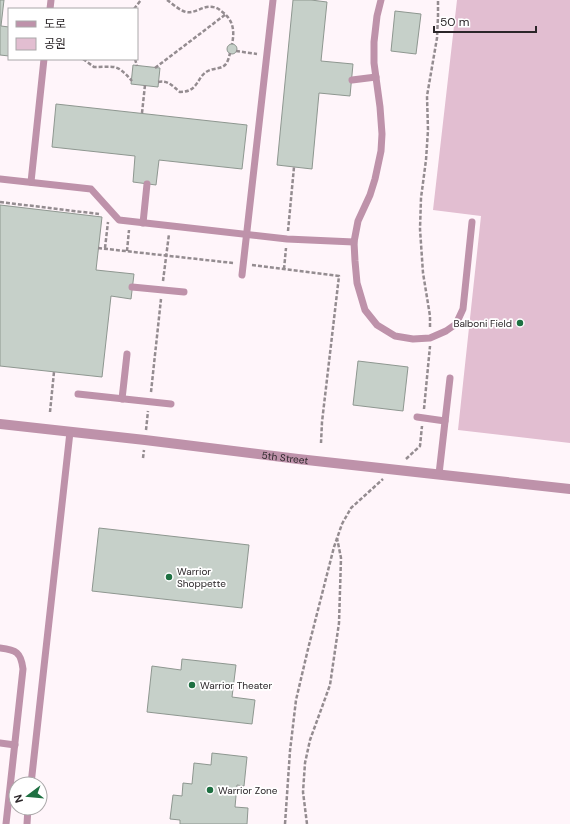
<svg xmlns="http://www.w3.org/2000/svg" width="570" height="824" font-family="'DM Sans','Noto Sans KR',sans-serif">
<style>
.green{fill:#e2bed1}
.building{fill:#c6d0c9;stroke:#8e9790}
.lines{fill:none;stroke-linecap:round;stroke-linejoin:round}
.path{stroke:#948c90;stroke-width:2.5;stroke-dasharray:4 2;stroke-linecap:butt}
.service{stroke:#be92aa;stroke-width:7}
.tertiary{stroke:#be92aa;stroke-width:10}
.poi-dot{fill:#1e7042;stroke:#fff;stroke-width:1.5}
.labels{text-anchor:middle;stroke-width:3.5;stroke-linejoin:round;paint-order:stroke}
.poi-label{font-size:10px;fill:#2b2629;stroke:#fff;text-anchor:start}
.street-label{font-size:10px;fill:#2b2629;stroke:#fff}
</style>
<rect width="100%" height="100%" fill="#fff5fa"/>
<!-- green -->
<path class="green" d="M 457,0 L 570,0 L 570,443 L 458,430 L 481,216 L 433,210 Z"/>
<!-- building -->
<g class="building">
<path d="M 0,0 L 4,0 L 1,26 L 9,27 L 9,56 L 0,55 Z"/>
<path d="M 293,0 L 311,0 L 327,2 L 321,61 L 353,64 L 350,96 L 319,93 L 312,169 L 277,165 Z"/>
<path d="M 395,11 L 421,14 L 416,54 L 391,51 Z"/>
<circle cx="232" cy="49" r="5"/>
<path d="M 133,65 L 160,68 L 158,87 L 131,84 Z"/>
<path d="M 56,104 L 247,125 L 242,169 L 159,160 L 156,185 L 133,182 L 135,156 L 52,147 Z"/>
<path d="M 0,205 L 102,217 L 96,270 L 134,274 L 131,299 L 111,296 L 102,377 L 0,366 Z"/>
<path d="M 358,361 L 408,367 L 403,411 L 353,405 Z"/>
<path d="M 99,528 L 249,545 L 242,608 L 92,591 Z"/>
<path d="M 182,659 L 236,665 L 232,697 L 255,700 L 252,724 L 147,712 L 152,666 L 181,670 Z"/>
<path d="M 212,753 L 247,757 L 244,786 L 237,785 L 235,807 L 248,808 L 247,824 L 180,824 L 180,820 L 170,819 L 173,795 L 182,796 L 183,783 L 192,784 L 194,763 L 211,765 Z"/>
</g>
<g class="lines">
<!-- path -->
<g class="path">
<path d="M 167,0 C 173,4 179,10 186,12 C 195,14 203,5 213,7 C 216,7 219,9 221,11 C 233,19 235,30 232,44"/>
<path d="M 134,9 L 141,0"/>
<path d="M 236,51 L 257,54"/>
<path d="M 83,59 L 94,67 C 116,67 116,63 132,81"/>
<path d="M 135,59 L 137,66"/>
<path d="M 155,68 L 226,14"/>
<path d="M 158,82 C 169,80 172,86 180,92 C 200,92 196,75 210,70 C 215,68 221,69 225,65 C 228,62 229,57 230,53"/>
<path d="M 142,113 L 145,85"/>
<path d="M 0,202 L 99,214"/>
<path d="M 288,231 L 294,167"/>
<path d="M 98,248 L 233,263"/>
<path d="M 105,248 L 108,222"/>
<path d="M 127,251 L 129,230"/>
<path d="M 252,265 L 339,276 L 322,422 L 321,443"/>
<path d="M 284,269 L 286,248"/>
<path d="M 163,281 L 169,234"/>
<path d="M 430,327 L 430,316 L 423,273 L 420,229 L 421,198 L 426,160 L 428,130 L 427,96 L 437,38 L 438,16 L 438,0"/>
<path d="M 151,392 L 161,299"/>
<path d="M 424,409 L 430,346"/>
<path d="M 50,412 L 54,372"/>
<path d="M 146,430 L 148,411"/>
<path d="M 143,458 L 144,450"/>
<path d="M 406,459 L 420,446 L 422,426"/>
<path d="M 285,824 L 290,751 L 296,700 L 308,649 L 334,547 L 342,524 L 351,508 L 383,479"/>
<path d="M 307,824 L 303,792 L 305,763 L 310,740 L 330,685 L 339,623 L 341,558 L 337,538"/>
</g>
<!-- service -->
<g class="service">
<path d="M 381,0 L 377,16 L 374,42 L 374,63 L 380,107 L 382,134 L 381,151 L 375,179 L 370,195 L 358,221 L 354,242 L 355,261 L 357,283 L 365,310 L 377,325 L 395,336 L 413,339 L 430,338 L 446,331 L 456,324 L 463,309 L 472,222"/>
<path d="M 50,9 L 51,0"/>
<path d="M 352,80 L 376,77"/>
<path d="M 0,179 L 91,189 L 119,220 L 287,239 L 354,242"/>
<path d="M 31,182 L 44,59"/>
<path d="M 143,223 L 147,184"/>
<path d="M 242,275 L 273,0"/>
<path d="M 132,287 L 184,292"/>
<path d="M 78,394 L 171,404"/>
<path d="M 122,399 L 127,354"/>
<path d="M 417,417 L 445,421"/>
<path d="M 439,474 L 450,378"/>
<path d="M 0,648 C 16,650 21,652 23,669 L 6,824"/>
<path d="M 0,743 L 15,745"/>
<path d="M 31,784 L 70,432"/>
<path d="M 27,824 L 28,808"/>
</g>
<!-- tertiary -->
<path class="tertiary" id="s1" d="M 0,424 L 145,440 L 298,459 L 570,489"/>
</g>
<!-- markers -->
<g class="poi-dot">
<circle cx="520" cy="323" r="4"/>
<circle cx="169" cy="577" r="4"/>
<circle cx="192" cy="685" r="4"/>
<circle cx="210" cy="790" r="4"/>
</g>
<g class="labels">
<!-- poi labels -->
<g class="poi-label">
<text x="512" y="327" text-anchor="end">Balboni Field</text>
<text x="177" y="575">Warrior<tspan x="177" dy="12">Shoppette</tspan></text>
<text x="200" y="689">Warrior Theater</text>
<text x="218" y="794">Warrior Zone</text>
</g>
<!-- street labels -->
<g class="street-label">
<text dy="4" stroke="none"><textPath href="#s1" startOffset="287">5th Street</textPath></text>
</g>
</g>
<!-- legend -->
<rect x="8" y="8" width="130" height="52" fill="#ffffff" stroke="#aaa8a9"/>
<rect x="16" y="21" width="20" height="6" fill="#be92aa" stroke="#aaa8a9"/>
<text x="44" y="28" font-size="12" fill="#2b2629">도로</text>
<rect x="16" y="38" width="20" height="12" fill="#e2bed1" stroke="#aaa8a9"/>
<text x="44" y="48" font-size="12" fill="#2b2629">공원</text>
<!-- north arrow -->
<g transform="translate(28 796) rotate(254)"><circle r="19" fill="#ffffff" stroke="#aaa8a9"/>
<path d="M0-3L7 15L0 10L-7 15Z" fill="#1e7042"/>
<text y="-6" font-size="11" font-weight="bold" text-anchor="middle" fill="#2b2629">N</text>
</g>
<!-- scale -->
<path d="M434 26v6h102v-6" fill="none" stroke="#2b2629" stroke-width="2"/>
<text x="440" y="26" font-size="12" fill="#2b2629" stroke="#ffffff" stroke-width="3" paint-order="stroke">50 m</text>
</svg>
